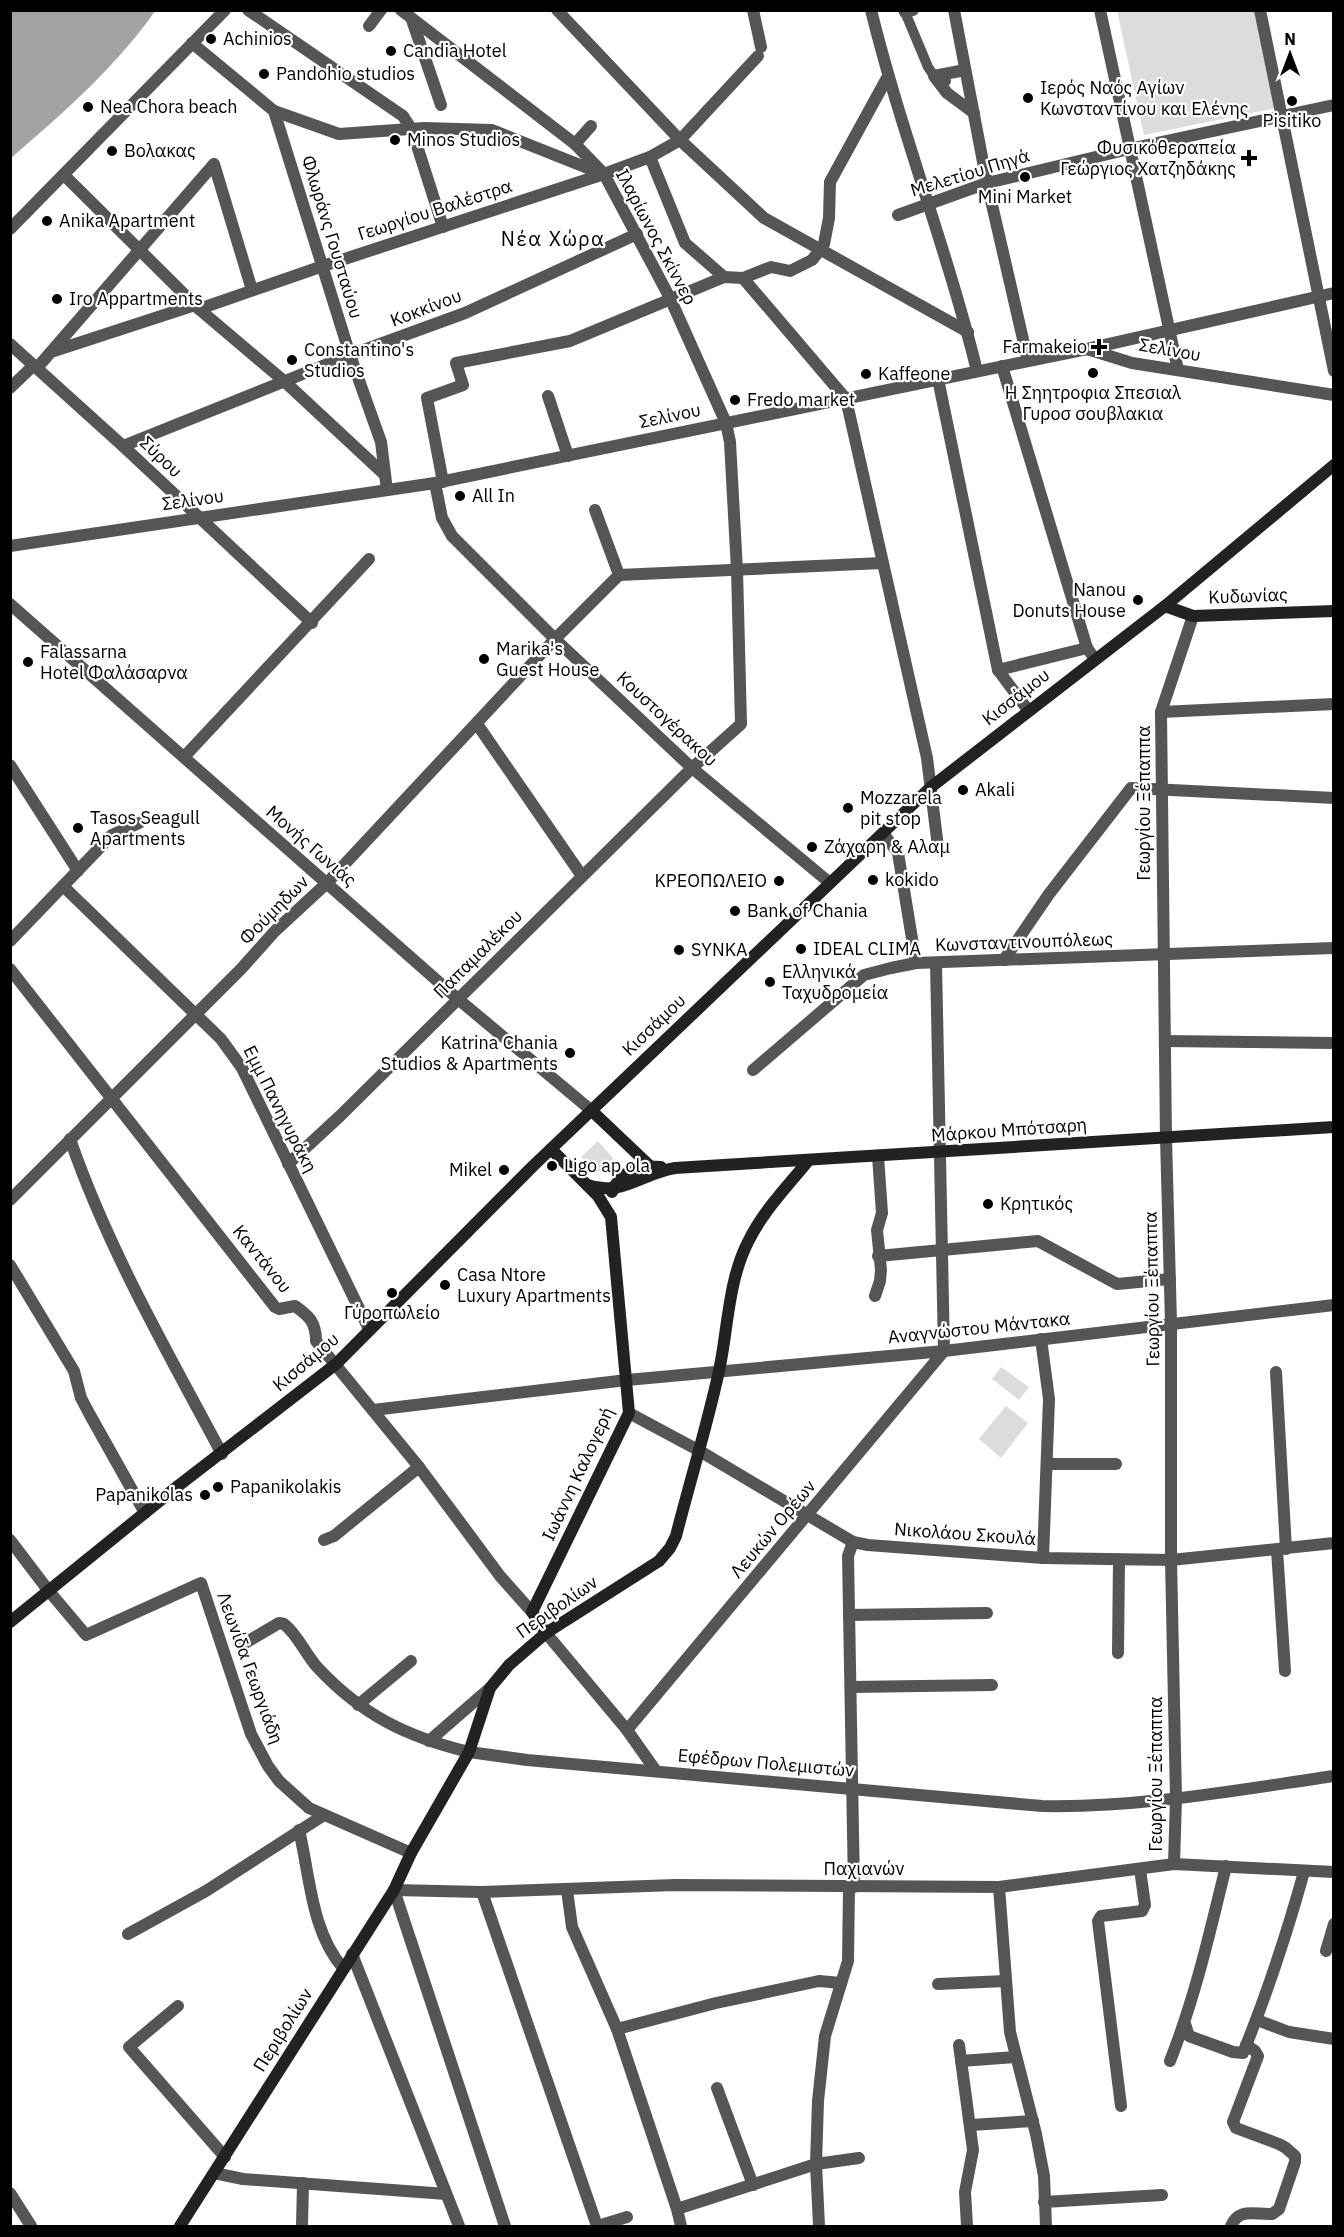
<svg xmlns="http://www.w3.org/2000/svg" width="1344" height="2237" font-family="'IBM Plex Sans',sans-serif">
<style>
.green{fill:#dcdcdc}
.water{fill:#a3a3a3}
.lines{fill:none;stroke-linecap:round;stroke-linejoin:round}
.pedestrian{stroke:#555;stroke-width:10}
.minor{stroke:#555;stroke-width:12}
.tertiary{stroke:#555;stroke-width:12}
.secondary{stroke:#222;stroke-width:12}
.poi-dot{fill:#000;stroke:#fff;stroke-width:2}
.labels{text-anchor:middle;stroke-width:4.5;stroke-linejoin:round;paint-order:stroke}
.poi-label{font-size:18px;fill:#000;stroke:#fff;text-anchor:start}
.street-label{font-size:18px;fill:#000;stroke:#fff}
.neighbourhood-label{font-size:20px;letter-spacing:1.5px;fill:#000;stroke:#fff}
</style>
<rect width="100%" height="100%" fill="#fff"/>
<!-- green -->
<g class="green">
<path d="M 1117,11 L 1255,11 L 1276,108 L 1144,135 Z"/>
<path d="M 598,1141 L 613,1158 L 611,1168 L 604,1172 L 595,1171 L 581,1157 Z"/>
<path d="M 1001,1367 L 1029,1387 L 1019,1400 L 992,1379 Z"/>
<path d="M 1006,1406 L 1028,1423 L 1001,1458 L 979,1439 Z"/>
</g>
<!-- water -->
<path class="water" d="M 11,10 L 155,11 C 116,67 63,113 11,158 Z"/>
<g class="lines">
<!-- pedestrian -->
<path class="pedestrian" d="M 905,12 L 928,67 L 934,76 L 946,81"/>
<!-- minor -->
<g class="minor">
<path d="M 248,10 L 403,116 L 412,130 L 443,227"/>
<path d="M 557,10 L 680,140 L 764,218 L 968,332"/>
<path d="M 753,10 L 761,47"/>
<path d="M 871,10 C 901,132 947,249 977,371"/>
<path d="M 904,10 L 905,12 L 913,10"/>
<path d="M 954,10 L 987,183 L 1028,361"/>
<path d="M 412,20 L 441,105"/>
<path d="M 369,26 L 381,10"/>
<path d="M 192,43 L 274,111 L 350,355 L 381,442 L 387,490"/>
<path d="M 965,70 L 934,76 L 947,93 L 974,113"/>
<path d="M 274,111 L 339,134 L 424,128 L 492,130 L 600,173"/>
<path d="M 575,144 L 591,126"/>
<path d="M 650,157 L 685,243 L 724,277"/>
<path d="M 64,175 L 199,309 L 284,381 L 384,474"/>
<path d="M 898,215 L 987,183 L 1129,149 L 1334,105"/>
<path d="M 10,229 L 225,10"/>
<path d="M 743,278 L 846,399 L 927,758 L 938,847"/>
<path d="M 199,309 L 323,266 L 604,174 L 650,157 L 680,140 L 758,56"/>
<path d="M 10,344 L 123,446 L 312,623"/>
<path d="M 54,351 L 195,305"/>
<path d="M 1002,366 L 1087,648 L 1095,659"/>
<path d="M 37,368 L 214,164 L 252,290"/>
<path d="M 938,379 L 998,670 L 1028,710"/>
<path d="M 10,388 L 34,365"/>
<path d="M 548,396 L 568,456"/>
<path d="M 123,446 L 350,355 L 465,313 L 637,234"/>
<path d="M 443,482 L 427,398 L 463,385 L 456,363 L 570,341 L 724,277 L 743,278 L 771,267 L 790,271 L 812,260 L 820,250 L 824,244 L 829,218 L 830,182 L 887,78"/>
<path d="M 435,483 L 442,518 L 452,536 L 555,639 L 692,768 L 830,883"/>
<path d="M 595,510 L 619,575"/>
<path d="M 10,604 L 458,999 L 592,1111"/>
<path d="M 998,670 L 1087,648"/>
<path d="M 1161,712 L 1334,704"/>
<path d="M 477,724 L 582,876"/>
<path d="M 184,757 L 369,559"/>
<path d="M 10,765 L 78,871"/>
<path d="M 883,833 L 898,853 L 916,963"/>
<path d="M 63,886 L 221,1039 L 242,1068 L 369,1329"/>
<path d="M 10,941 L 112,835 L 139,823"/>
<path d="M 1004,960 L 1049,894 L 1131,788 L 1334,798"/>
<path d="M 936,963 L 944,1351"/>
<path d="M 10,969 L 275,1307 L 279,1309 L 295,1306 C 309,1316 316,1322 316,1341 L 419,1467 L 500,1576 L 532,1612"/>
<path d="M 1165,1041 L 1334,1043"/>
<path d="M 753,1070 L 864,975 L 891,968 L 916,963 L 1334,948"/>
<path d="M 70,1139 C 108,1249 167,1351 222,1454"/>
<path d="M 288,1164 L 340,1116 L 692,768 L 741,724 L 737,570 L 730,442 L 726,423 L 670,298 L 604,174 L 575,144 L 401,10"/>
<path d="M 10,1200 L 241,969 L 275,931 L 327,883 L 555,639 L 619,575 L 882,563"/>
<path d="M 878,1256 L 1038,1241 L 1117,1284 L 1170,1279"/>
<path d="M 10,1265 L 74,1371 L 81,1398 L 90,1415 L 145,1513"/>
<path d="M 875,1296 L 880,1281 L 881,1270 L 877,1230 L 882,1213 L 878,1156"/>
<path d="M 1041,1339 L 1049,1399 L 1043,1558"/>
<path d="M 1276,1372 L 1286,1549"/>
<path d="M 373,1410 L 627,1380 L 944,1351 L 1334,1305"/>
<path d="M 1047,1464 L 1116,1464"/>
<path d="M 10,1540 L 48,1590 L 86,1635 L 201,1583 L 251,1734 L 268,1766 L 279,1781 L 309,1808 L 411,1853"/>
<path d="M 324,1540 L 334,1536 L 419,1467"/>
<path d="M 853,1542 L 848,1556 L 854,1887"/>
<path d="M 1277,1550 L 1285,1671"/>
<path d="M 849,1615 L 987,1613"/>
<path d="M 546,1633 L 627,1730 L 656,1771"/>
<path d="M 245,1643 L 279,1623 L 284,1624 C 298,1635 306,1655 318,1668 C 362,1715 407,1737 469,1752"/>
<path d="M 1118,1653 L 1119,1560"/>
<path d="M 851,1687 L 992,1685"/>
<path d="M 358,1705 L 411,1661"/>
<path d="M 627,1730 L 944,1351"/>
<path d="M 429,1741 L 490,1688"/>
<path d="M 299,1830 C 310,1876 311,1931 343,1968"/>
<path d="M 1174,1864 L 1176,1798 L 1171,1560 L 1171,1323 L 1166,1138 L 1161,712 L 1193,616"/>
<path d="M 999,1887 L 1010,2032 L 1036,2134 L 1044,2176 L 1046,2226"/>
<path d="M 567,1890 L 572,1927 L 617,2029 L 677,2209 L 681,2226"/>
<path d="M 482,1892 L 597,2226"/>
<path d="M 128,1934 L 206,1891 L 324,1815"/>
<path d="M 1326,1951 L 1334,1924"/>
<path d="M 352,1954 L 459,2226"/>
<path d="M 938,1984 L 1005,1981"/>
<path d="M 178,2006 L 129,2047 L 225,2157"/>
<path d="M 1257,2020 L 1289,2032 L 1334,2039"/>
<path d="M 1185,2024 L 1189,2036 L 1233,2052 L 1243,2053 C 1267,1994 1287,1933 1304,1872"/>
<path d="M 617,2029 L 716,2003 L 819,1981 L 841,1983"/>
<path d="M 959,2045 L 973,2150 L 965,2192 L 967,2226"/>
<path d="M 961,2061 L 1015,2057"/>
<path d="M 1170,2061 C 1195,1998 1210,1932 1226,1866"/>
<path d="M 717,2088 L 753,2185"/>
<path d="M 1121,2106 L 1098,1921 L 1101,1916 L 1142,1911 L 1145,1905 L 1140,1869"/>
<path d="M 971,2125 L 1033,2121"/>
<path d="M 214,2173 L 243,2179 L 446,2194"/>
<path d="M 10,2193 L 31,2226"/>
<path d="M 1044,2202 L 1162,2195"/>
<path d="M 677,2209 L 816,2164 L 859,2158"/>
<path d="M 302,2226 L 303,2183"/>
<path d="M 505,2226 L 394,1890 L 482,1892 L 675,1885 L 999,1887 L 1174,1864 L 1334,1872"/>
<path d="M 598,2226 L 627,2217"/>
<path d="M 819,2226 L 816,2164 L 818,2101 L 825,2036 L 848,1961 L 849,1887"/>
<path d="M 1231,2226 C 1239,2207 1255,2215 1272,2214 L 1279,2209 L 1295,2162 L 1295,2156 L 1286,2148 L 1279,2144 L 1236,2128 L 1233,2122 L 1258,2056 L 1255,2051 L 1246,2045"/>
</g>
<!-- tertiary -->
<g class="tertiary">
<path d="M 1100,10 L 1178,370"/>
<path d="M 1260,10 L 1334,371"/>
<path d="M 1087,349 L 1132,363 L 1334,395"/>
<path d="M 10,546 L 435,483 L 1087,349 L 1334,293"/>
<path d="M 629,1413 L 698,1450 L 853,1542 L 868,1545 L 1043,1558 L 1171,1560 L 1334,1543"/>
<path d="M 469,1752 L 527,1760 L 1042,1806 C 1140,1808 1237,1790 1334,1776"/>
</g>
<!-- secondary -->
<g class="secondary">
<path d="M 1165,606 L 1193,616 L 1334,611"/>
<path d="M 592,1111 L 651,1167"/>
<path d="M 587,1185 C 622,1197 642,1173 675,1168 L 1334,1127"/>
<path d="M 612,1192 C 621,1170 639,1166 661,1167"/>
<path d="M 10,1622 L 178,1486 L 336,1364 L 533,1166 L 931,787 L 1165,606 L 1334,465"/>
<path d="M 546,1633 L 532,1612 L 629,1413 L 611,1217 L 598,1196 L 551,1149"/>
<path d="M 180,2226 L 394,1890 L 411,1853 L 469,1752 L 490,1688 L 509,1665 L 546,1633 L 659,1561 L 670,1548 L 676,1536 C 690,1481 707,1426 719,1371 C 728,1329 728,1281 748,1242 C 763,1211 787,1187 808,1161"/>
</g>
</g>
<!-- markers -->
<g class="poi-dot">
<circle cx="211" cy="39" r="6"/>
<circle cx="391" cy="51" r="6"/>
<circle cx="264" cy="74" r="6"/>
<circle cx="1028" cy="98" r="6"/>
<circle cx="1292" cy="101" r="6"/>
<circle cx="88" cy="107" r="6"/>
<circle cx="395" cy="140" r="6"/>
<circle cx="112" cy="151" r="6"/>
<path d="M1246 149h6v6h6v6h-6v6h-6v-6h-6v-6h6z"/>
<circle cx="1025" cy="177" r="6"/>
<circle cx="47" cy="221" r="6"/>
<circle cx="57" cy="299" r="6"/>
<path d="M1096 338h6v6h6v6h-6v6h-6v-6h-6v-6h6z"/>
<circle cx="292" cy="360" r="6"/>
<circle cx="1093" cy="373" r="6"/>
<circle cx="866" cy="374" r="6"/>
<circle cx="735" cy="400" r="6"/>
<circle cx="460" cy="496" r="6"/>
<circle cx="1138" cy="600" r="6"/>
<circle cx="484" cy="659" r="6"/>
<circle cx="28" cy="662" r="6"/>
<circle cx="963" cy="790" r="6"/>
<circle cx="848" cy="808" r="6"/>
<circle cx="78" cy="828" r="6"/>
<circle cx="812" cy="847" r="6"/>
<circle cx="873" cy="880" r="6"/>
<circle cx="779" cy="881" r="6"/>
<circle cx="735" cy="911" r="6"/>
<circle cx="801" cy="949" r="6"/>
<circle cx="679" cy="950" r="6"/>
<circle cx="770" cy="982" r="6"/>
<circle cx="570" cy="1053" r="6"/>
<circle cx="552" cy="1166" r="6"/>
<circle cx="504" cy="1170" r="6"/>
<circle cx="988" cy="1204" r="6"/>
<circle cx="445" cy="1285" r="6"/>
<circle cx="392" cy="1293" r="6"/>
<circle cx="218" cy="1487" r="6"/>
<circle cx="205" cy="1495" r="6"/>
</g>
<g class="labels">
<!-- poi labels -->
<g class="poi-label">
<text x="223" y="45">Achinios</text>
<text x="403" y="57">Candia Hotel</text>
<text x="276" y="80">Pandohio studios</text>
<text x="1040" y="94">Ιερός Ναός Αγίων<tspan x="1040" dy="21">Κωνσταντίνου και Ελένης</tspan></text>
<text x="100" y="113">Nea Chora beach</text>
<text x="1292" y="127" text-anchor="middle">Pisitiko</text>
<text x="407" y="146">Minos Studios</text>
<text x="1236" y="154" text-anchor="end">Φυσικόθεραπεία<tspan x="1236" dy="21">Γεώργιος Χατζηδάκης</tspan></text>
<text x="124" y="157">Βολακας</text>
<text x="1025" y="203" text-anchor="middle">Mini Market</text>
<text x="59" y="227">Anika Apartment</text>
<text x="69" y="305">Iro Appartments</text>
<text x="1087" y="353" text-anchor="end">Farmakeio</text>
<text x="304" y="356">Constantino's<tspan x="304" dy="21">Studios</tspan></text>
<text x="878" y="380">Kaffeone</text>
<text x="1093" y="399" text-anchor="middle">Η Σηητροφια Σπεσιαλ<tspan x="1093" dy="21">Γυροσ σουβλακια</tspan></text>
<text x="747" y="406">Fredo market</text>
<text x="472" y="502">All In</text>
<text x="1126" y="596" text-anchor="end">Nanou<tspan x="1126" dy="21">Donuts House</tspan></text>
<text x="496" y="655">Marika's<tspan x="496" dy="21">Guest House</tspan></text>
<text x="40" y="658">Falassarna<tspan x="40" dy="21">Hotel Φαλάσαρνα</tspan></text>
<text x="975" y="796">Akali</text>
<text x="860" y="804">Mozzarela<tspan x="860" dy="21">pit stop</tspan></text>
<text x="90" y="824">Tasos Seagull<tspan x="90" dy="21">Apartments</tspan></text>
<text x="824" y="853">Ζάχαρη &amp; Αλαμ</text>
<text x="885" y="886">kokido</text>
<text x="767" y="887" text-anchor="end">ΚΡΕΟΠΩΛΕΙΟ</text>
<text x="747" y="917">Bank of Chania</text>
<text x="813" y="955">IDEAL CLIMA</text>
<text x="691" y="956">SYNKA</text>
<text x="782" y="978">Ελληνικά<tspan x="782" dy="21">Ταχυδρομεία</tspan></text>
<text x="558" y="1049" text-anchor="end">Katrina Chania<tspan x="558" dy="21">Studios &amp; Apartments</tspan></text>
<text x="564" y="1172">Ligo ap ola</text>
<text x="492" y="1176" text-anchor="end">Mikel</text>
<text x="1000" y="1210">Κρητικός</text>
<text x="457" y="1281">Casa Ntore<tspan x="457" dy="21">Luxury Apartments</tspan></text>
<text x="392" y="1319" text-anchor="middle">Γύροπωλείο</text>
<text x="230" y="1493">Papanikolakis</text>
<text x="193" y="1501" text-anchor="end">Papanikolas</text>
</g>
<!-- street labels -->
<g class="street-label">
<text transform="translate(970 173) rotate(-17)" y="6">Μελετίου Πηγά</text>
<text transform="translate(435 210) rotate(-18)" y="6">Γεωργίου Βαλέστρα</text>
<text transform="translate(332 237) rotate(73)" y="6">Φλωράνς Γουσταύου</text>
<text transform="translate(656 237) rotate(62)" y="6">Ιλαρίωνος Σκίννερ</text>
<text transform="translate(426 308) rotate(-21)" y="6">Κοκκίνου</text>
<text transform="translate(1170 350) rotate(10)" y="6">Σελίνου</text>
<text transform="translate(670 416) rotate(-12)" y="6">Σελίνου</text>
<text transform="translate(161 457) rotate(44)" y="6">Σύρου</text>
<text transform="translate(193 500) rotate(-8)" y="6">Σελίνου</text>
<text transform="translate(1248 596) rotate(-2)" y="6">Κυδωνίας</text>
<text transform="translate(1016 697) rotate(-38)" y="6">Κισσάμου</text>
<text transform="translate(667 719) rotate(43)" y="6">Κουστογέρακου</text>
<text transform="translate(1144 803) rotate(-90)" y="6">Γεωργίου Ξέπαππα</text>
<text transform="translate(311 846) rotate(41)" y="6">Μονής Γωνιάς</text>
<text transform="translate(274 910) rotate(-45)" y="6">Φούμηδων</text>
<text transform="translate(1024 942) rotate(-2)" y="6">Κωνσταντινουπόλεως</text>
<text transform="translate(478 954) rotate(-45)" y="6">Παπαμαλέκου</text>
<text transform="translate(654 1025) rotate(-44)" y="6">Κισσάμου</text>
<text transform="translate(280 1109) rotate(63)" y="6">Εμμ Πανηγυράκη</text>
<text transform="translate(1009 1130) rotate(-4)" y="6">Μάρκου Μπότσαρη</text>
<text transform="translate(262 1259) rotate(51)" y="6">Καντάνου</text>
<text transform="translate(1152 1289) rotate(-91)" y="6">Γεωργίου Ξέπαππα</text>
<text transform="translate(979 1328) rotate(-6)" y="6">Αναγνώστου Μάντακα</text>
<text transform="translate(306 1362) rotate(-40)" y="6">Κισσάμου</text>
<text transform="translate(578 1474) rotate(-65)" y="6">Ιωάννη Καλογερή</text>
<text transform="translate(773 1529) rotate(-50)" y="6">Λευκών Ορέων</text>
<text transform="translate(965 1534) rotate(4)" y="6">Νικολάου Σκουλά</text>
<text transform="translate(557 1607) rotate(-35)" y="6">Περιβολίων</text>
<text transform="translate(250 1668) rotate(70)" y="6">Λεωνίδα Γεωργιάδη</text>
<text transform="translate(766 1763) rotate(5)" y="6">Εφέδρων Πολεμιστών</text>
<text transform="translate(1156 1774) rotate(-90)" y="6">Γεωργίου Ξέπαππα</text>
<text x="864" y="1875">Παχιανών</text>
<text transform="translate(283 2030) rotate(-58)" y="6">Περιβολίων</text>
</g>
<!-- neighbourhood labels -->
<g class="neighbourhood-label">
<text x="553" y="246">Νέα Χώρα</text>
</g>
</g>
<!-- border -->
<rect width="1344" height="2237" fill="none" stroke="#000000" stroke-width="24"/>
<!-- north arrow -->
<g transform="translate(1290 54)" stroke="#ffffff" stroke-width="4.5" paint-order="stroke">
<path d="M0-4.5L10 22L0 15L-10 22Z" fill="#000000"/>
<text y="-9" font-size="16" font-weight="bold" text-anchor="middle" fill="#000000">N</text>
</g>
</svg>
